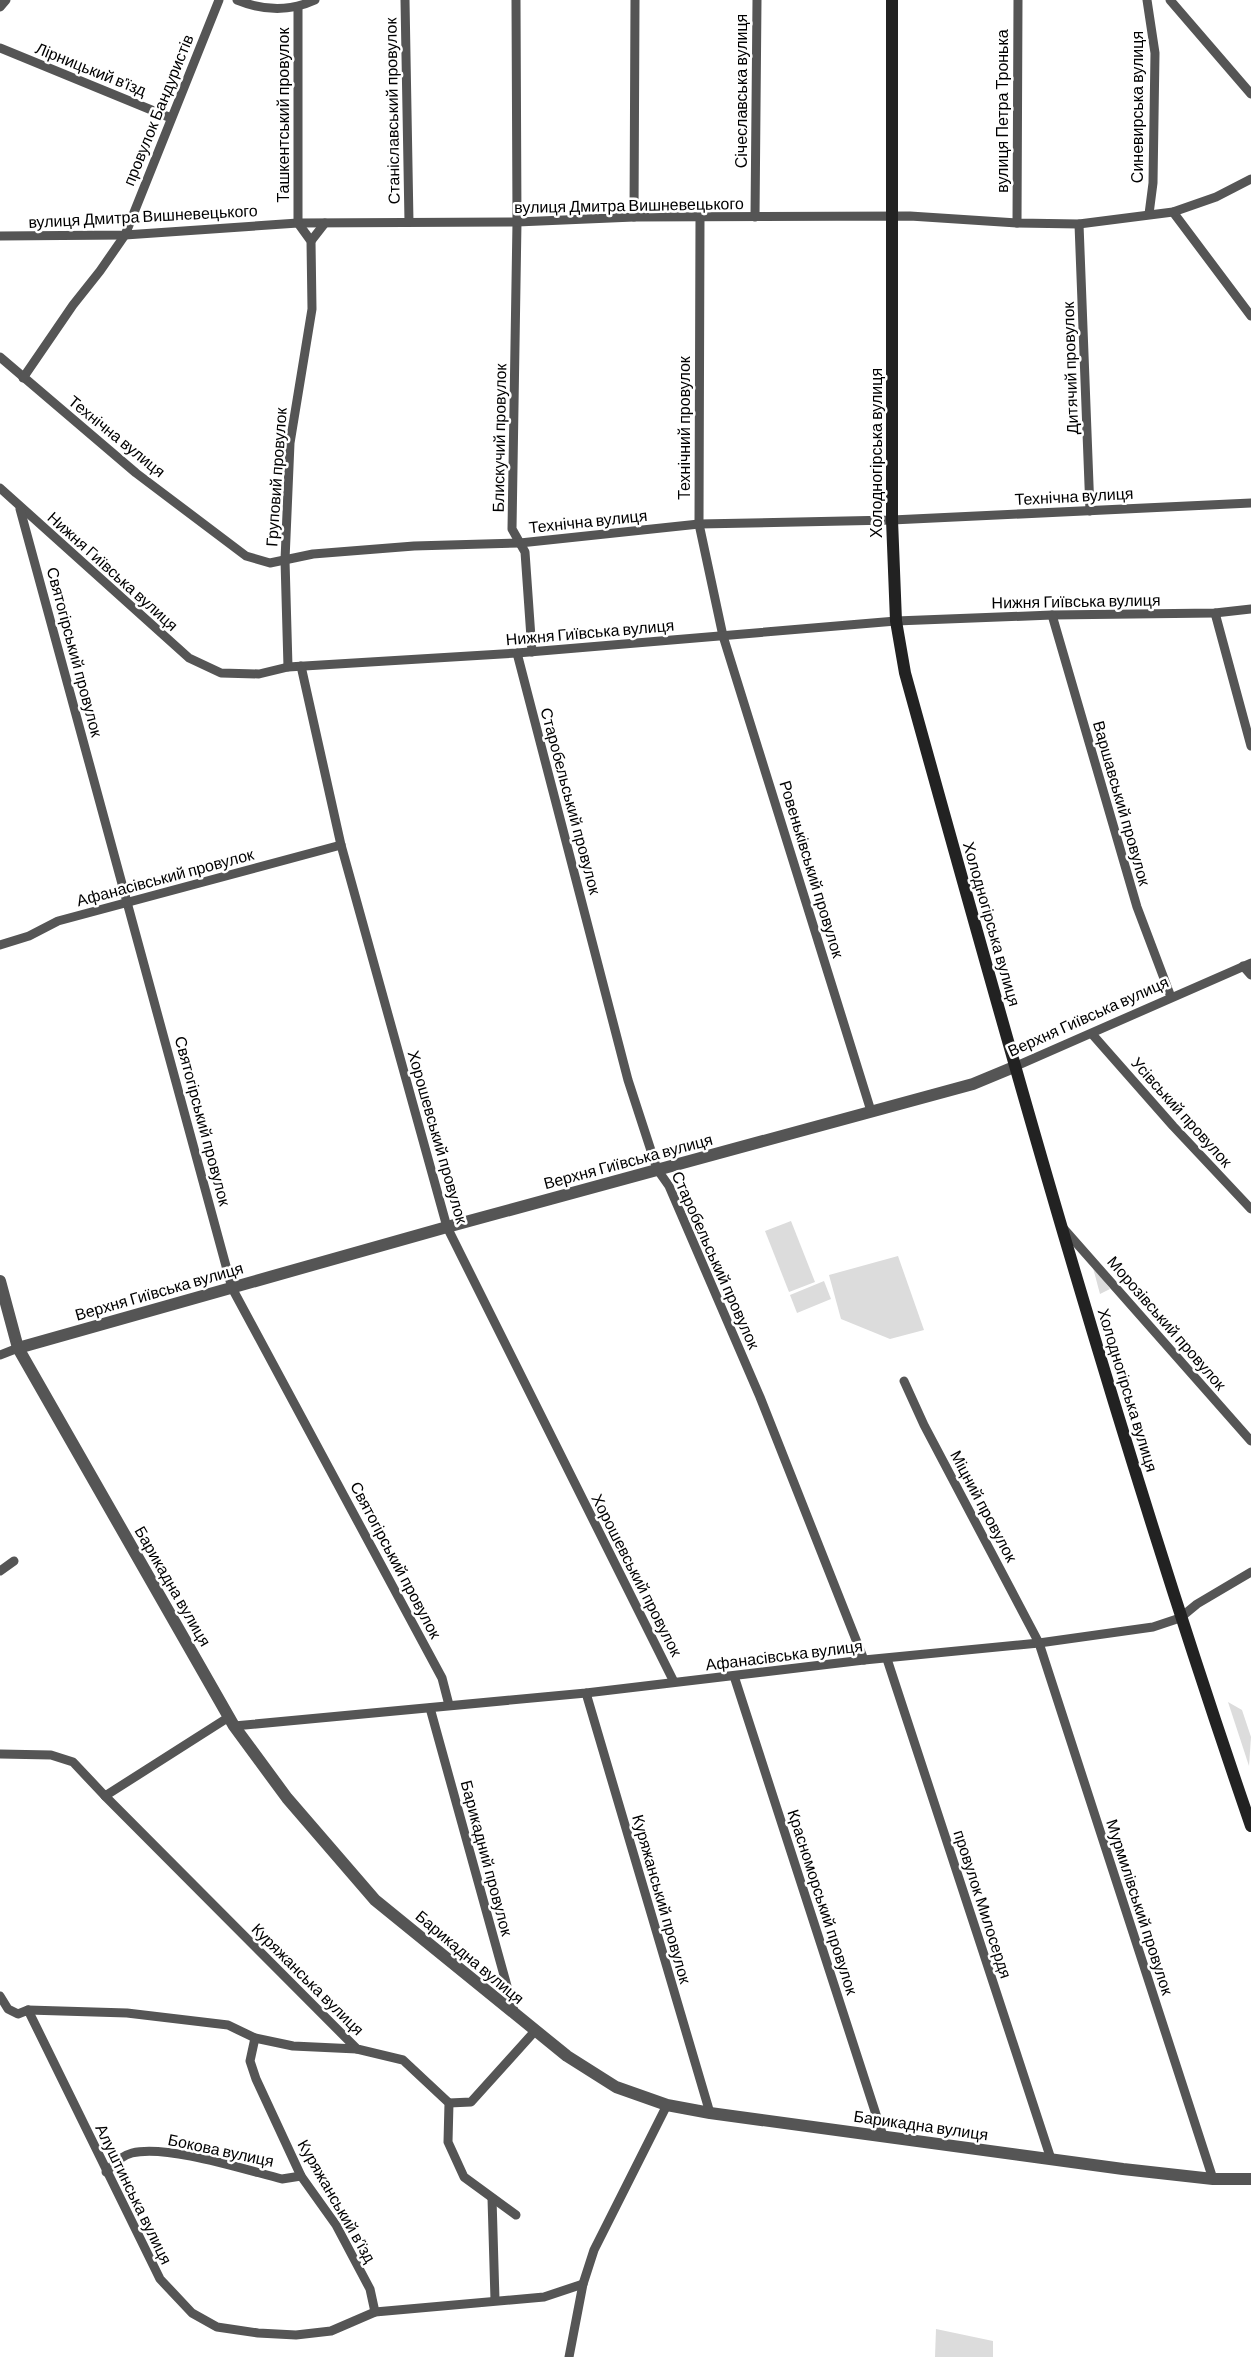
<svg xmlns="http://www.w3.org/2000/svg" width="1251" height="2357" font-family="Barlow,sans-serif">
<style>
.green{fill:#dcdcdc}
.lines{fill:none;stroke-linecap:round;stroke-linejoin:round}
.minor{stroke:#555;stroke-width:9}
.tertiary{stroke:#555;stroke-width:12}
.secondary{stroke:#222;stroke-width:12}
.labels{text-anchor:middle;stroke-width:5;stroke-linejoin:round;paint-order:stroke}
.street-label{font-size:16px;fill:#000;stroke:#fff}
</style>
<rect width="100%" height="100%" fill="#fff"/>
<!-- green -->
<g class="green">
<path d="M 791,1221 L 815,1282 L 789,1292 L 765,1231 Z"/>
<path d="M 898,1256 L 924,1330 L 890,1339 L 841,1319 L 829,1275 Z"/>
<path d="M 1092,1264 L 1110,1289 L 1100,1294 Z"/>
<path d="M 824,1281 L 831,1299 L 797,1313 L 790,1295 Z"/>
<path d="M 1228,1702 L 1242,1710 L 1251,1737 L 1249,1766 Z"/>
<path d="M 936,2329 L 993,2341 L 993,2357 L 935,2357 Z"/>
</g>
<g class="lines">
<!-- minor -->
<g class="minor">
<path d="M 237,0 C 264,11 289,12 315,0"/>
<path d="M 405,0 L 409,222"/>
<path d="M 516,0 L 517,222 L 512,529 L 525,552 L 532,652"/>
<path d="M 1147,0 L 1155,53 L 1153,183 L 1149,214"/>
<path d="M 1170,0 L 1251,94"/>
<path d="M 0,7 L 6,0"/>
<path d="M 0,48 L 171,118"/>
<path d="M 1173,212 L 1251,316"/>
<path d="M 634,217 L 635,0"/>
<path d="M 755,217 L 757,0"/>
<path d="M 700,218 L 699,524 L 723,636 L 871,1111"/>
<path d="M 1017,223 L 1018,0"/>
<path d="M 1079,224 L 1090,511"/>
<path d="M 0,236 L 125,235 L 298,223 L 517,222 L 634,217 L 910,216 L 1017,223 L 1079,224 L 1173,212 L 1216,197 L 1251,179"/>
<path d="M 311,241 L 325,223"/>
<path d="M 0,357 L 136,473 L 246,556 L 270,563 L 313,554 L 414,546 L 520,543 L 699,524 L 892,520 L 1251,503"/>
<path d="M 23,378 L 73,305 L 100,271 L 125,235 L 219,0"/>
<path d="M 0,488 L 189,658 L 221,673 L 259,674 L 288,667 L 517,653 L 896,621 L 1052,615 L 1215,613 L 1251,609"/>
<path d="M 20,509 L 232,1288 L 442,1678 L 449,1705"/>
<path d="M 1215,613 L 1251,746"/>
<path d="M 1052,615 L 1137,907 L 1171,997"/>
<path d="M 517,653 L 628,1080 L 657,1169 L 669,1186 L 760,1397 L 864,1660"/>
<path d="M 301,666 L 341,845 L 447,1227 L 674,1682"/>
<path d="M 288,667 L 285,560 L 290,443 L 312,309 L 311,241 L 298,223 L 298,8"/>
<path d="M 0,945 L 29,936 L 58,921 L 341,845"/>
<path d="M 1243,966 L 1251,975"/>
<path d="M 1092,1034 L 1173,1126 L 1251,1209"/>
<path d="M 1014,1067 L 1251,963"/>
<path d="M 1064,1229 L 1251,1441"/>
<path d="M 0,1355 L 18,1348"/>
<path d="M 904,1381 L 924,1425 L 1039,1643 L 1213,2179"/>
<path d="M 0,1571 L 14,1561"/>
<path d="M 887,1659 L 1051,2159"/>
<path d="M 734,1676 L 883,2136"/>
<path d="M 586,1693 L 710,2113"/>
<path d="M 430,1708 L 515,2015"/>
<path d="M 234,1726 L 586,1693 L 864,1660 L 1039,1643 L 1153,1627 L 1180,1618 L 1197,1604 L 1251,1572"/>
<path d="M 0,1754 L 51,1755 L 73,1762 L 105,1796 L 229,1717"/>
<path d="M 105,1796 L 357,2049 L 403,2060 L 449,2103 L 448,2142 L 464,2177 L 516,2215"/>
<path d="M 0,1996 L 8,2009 L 18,2014 L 28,2010 L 160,2279 L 192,2313 L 217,2327 L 258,2333 L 296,2335 L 331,2331 L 375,2312 L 544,2297 L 583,2284"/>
<path d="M 28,2010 L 127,2013 L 228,2025 L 255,2038 L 293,2046 L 357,2049"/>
<path d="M 255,2038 L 250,2061 L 256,2079 L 301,2176 L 336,2225 L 370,2289 L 375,2312"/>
<path d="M 449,2103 L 471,2102 L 535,2031"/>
<path d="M 106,2172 C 114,2164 120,2156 132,2153 C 166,2144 246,2170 282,2179 L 301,2176"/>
<path d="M 492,2198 L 495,2300"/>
<path d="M 569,2357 L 583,2284 L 594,2250 L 667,2105"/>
</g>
<!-- tertiary -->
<g class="tertiary">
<path d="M 0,1281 L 18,1348 L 234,1726 L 287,1798 L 375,1900 L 567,2056 L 616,2087 L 667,2105 L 710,2113 L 1123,2169 L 1213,2179 L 1251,2179"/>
<path d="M 18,1348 L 447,1227 L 973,1084 L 1014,1067"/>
</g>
<!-- secondary -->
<path class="secondary" d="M 892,0 L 892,520 L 896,621 L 905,673 C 1012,1060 1120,1446 1251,1826"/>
</g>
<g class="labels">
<!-- street labels -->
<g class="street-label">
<text transform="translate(91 69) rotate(22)" y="6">Лірницький в'їзд</text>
<text transform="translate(741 91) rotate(-90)" y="6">Січеславська вулиця</text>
<text transform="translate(1137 107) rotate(-90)" y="6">Синевирська вулиця</text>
<text transform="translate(158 110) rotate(-68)" y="6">провулок Бандуристів</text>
<text transform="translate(392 111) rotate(-91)" y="6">Станіславський провулок</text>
<text transform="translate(1002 111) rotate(-90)" y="6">вулиця Петра Тронька</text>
<text transform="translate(283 115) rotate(-90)" y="6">Ташкентський провулок</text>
<text transform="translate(629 205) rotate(-1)" y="6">вулиця Дмитра Вишневецького</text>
<text transform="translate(143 216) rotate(-3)" y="6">вулиця Дмитра Вишневецького</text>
<text transform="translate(1070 368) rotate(-92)" y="6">Дитячий провулок</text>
<text transform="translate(684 428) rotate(-90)" y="6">Технічний провулок</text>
<text transform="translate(117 436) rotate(39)" y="6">Технічна вулиця</text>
<text transform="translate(499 438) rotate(-89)" y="6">Блискучий провулок</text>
<text transform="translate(876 453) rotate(-90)" y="6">Холодногірська вулиця</text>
<text transform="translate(276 477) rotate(-86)" y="6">Груповий провулок</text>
<text transform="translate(1074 496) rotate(-3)" y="6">Технічна вулиця</text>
<text transform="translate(588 521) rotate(-6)" y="6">Технічна вулиця</text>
<text transform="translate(113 571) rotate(42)" y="6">Нижня Гиївська вулиця</text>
<text transform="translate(1076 601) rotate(-1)" y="6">Нижня Гиївська вулиця</text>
<text transform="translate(590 632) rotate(-5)" y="6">Нижня Гиївська вулиця</text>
<text transform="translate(75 652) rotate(75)" y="6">Святогірський провулок</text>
<text transform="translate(571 801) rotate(75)" y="6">Старобельський провулок</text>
<text transform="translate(1122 803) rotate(74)" y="6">Варшавський провулок</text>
<text transform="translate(812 869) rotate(73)" y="6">Ровеньківський провулок</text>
<text transform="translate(165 877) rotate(-15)" y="6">Афанасівський провулок</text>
<text transform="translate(992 924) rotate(74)" y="6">Холодногірська вулиця</text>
<text transform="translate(1088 1016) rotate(-24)" y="6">Верхня Гиївська вулиця</text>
<text transform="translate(1182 1112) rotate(48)" y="6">Усівський провулок</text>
<text transform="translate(203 1121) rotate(75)" y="6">Святогірський провулок</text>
<text transform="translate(438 1137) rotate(74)" y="6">Хорошевський провулок</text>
<text transform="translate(628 1161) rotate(-15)" y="6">Верхня Гиївська вулиця</text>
<text transform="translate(716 1260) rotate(66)" y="6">Старобельський провулок</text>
<text transform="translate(159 1291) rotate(-16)" y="6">Верхня Гиївська вулиця</text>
<text transform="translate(1167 1323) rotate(49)" y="6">Морозівський провулок</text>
<text transform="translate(1128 1390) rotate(73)" y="6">Холодногірська вулиця</text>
<text transform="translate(984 1506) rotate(62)" y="6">Міцний провулок</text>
<text transform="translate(396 1560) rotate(62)" y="6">Святогірський провулок</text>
<text transform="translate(637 1575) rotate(63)" y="6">Хорошевський провулок</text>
<text transform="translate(173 1586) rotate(60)" y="6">Барикадна вулиця</text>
<text transform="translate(784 1655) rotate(-7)" y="6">Афанасівська вулиця</text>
<text transform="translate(487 1858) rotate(75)" y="6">Барикадний провулок</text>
<text transform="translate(662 1899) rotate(74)" y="6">Куряжанський провулок</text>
<text transform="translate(823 1902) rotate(72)" y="6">Красноморський провулок</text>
<text transform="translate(983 1904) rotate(72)" y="6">провулок Милосердя</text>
<text transform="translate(1140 1907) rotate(72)" y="6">Мурмилівський провулок</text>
<text transform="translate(470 1957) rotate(40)" y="6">Барикадна вулиця</text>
<text transform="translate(308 1979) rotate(45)" y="6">Куряжанська вулиця</text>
<text transform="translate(921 2125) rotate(8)" y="6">Барикадна вулиця</text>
<text transform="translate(221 2150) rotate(12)" y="6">Бокова вулиця</text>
<text transform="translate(134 2194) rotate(64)" y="6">Алуштинська вулиця</text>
<text transform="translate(337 2201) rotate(60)" y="6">Куряжанський в’їзд</text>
</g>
</g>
</svg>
